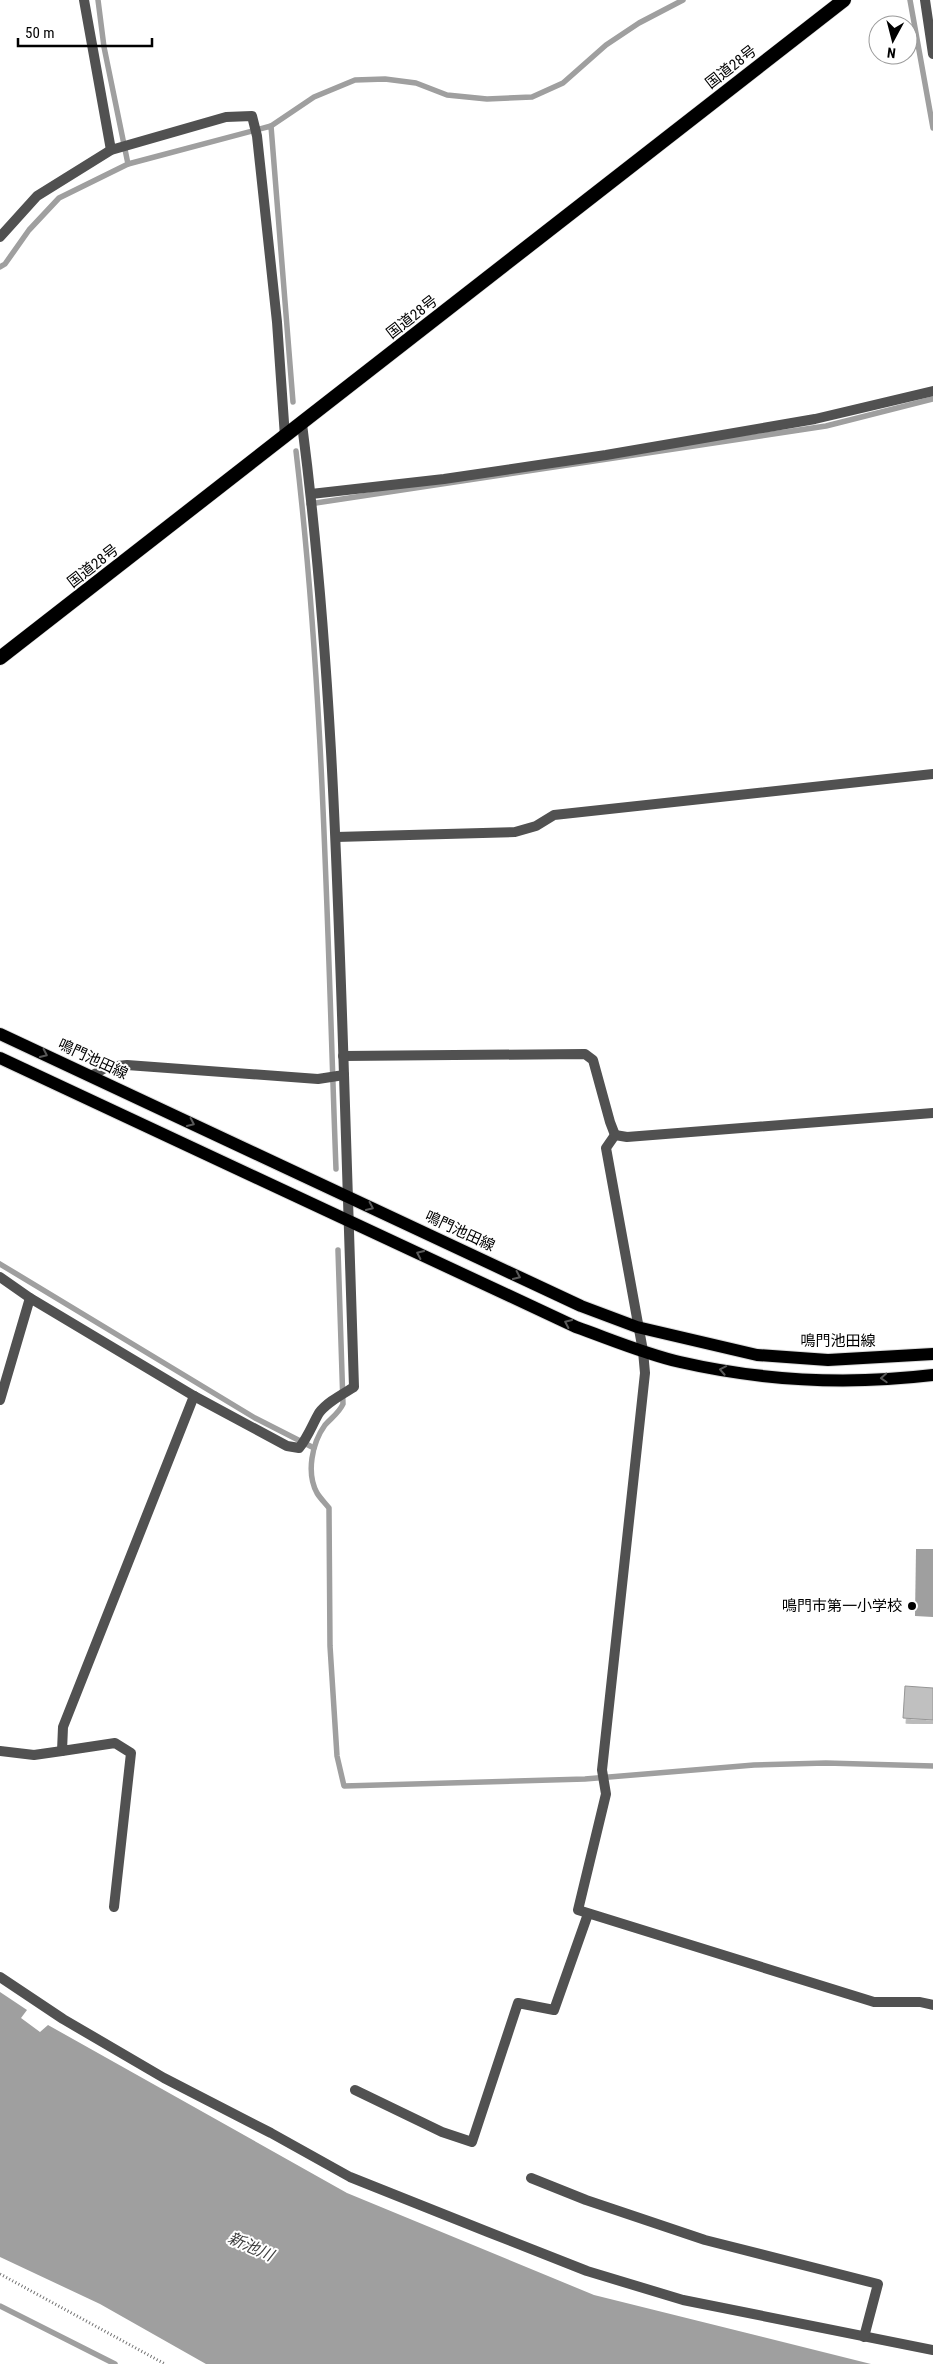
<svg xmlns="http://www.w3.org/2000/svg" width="933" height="2364" font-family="'Roboto Condensed','Noto Sans JP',sans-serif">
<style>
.water{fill:#9f9f9f}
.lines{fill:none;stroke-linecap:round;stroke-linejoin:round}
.stream{stroke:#9f9f9f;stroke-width:5.5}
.building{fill:#c0c0c0;stroke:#959595;filter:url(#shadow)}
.primary-casing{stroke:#dbdbdb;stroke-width:14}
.trunk-casing{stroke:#dbdbdb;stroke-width:15}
.path{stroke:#737373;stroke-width:3;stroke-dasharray:1 2.5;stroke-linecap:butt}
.minor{stroke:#515151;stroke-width:10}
.primary{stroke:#000;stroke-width:12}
.trunk{stroke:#000;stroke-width:14}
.oneway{stroke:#595959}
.poi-dot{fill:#000;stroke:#fff;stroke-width:2}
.labels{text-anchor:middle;stroke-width:4;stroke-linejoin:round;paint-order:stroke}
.street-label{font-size:15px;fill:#000;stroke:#fff}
.poi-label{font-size:15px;fill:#000;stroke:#fff;text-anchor:end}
.water-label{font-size:16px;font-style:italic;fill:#404040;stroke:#fff}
</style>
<defs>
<filter id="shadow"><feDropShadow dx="3" dy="5.5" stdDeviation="0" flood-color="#0004"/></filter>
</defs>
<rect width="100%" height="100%" fill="#fff"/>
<!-- water -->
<g class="water">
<path d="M 916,1549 L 933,1549 L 933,1617 L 915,1616 Z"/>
<path d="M 0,1992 L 27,2010 L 21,2018 L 40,2032 L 48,2025 L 347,2193 L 594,2295 L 871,2364 L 206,2364 L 100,2304 L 0,2257 Z"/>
</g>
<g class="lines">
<!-- stream -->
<g class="stream">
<path d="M 98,0 L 104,47 L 128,164"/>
<path d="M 910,0 L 933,128"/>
<path d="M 271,126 L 314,97 L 355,80 L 385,79 L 416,83 L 447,95 L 487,99 L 532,97 L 563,83 L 606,45 L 639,23 L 683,0"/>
<path d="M 0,267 L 5,264 L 29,230 L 59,198 L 128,164 L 271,126 L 293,402"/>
<path d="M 296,451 C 324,689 327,930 336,1169"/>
<path d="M 309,504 L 826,426 L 933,399"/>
<path d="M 338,1250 L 343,1404 C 339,1413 331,1418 325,1425 C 312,1443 306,1473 317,1493 C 320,1498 325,1503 329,1508 L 330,1646 L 337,1756 L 344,1786 L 585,1779 L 754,1765 L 826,1763 L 933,1766"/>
<path d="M 0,1264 L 255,1418 L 314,1448"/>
<path d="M 0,2306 L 115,2364"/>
</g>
</g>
<!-- building -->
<path class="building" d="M 905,1686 L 933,1688 L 933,1720 L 903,1718 Z"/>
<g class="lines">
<defs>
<g id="primary">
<path d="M 0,1034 L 581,1306 L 637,1327 L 757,1355 L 828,1360 L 933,1354"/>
<path d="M 0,1058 L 576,1327 C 610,1339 645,1354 680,1362 C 763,1381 849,1385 933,1375"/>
</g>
<path id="trunk" d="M 0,658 L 844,0"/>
</defs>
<!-- primary casing -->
<use href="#primary" class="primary-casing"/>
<!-- trunk casing -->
<use href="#trunk" class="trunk-casing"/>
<!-- path -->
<path class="path" d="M 0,2274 L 165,2364"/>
<!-- minor -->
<g class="minor">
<path d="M 84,0 L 111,150"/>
<path d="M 925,0 L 933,54"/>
<path d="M 0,237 L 37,196 L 111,150 L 226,117 L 252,116 L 257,136 L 277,322 L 285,437"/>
<path d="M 311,494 L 444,479 L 606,455 L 815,419 L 933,391"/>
<path d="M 336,837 L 515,832 L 536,826 L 554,815 L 933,774"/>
<path d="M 343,1056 L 585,1054 L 593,1060 L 610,1122 L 615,1135"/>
<path d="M 91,1076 L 107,1067 L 127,1065 L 318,1079 L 344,1075 C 337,858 330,640 302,424"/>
<path d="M 615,1135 L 606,1148 L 643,1351 L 645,1373 L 602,1770 L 606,1794 L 578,1910 L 874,2002 L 920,2002 L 933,2005"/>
<path d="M 615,1135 L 627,1137 L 933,1113"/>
<path d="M 0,1277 L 30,1298 L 0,1400"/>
<path d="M 30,1298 L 194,1396 L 287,1446 L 299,1448 C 308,1437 312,1425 319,1413 C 327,1402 343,1394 354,1387 L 344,1075"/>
<path d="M 0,1751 L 34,1755 L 62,1751"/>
<path d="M 114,1907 L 131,1753 L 115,1743 L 62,1751 L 63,1727 L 194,1396"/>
<path d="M 0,1977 L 63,2019 L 164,2078 L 271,2133 L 350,2177 L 488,2232 L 587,2271 L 683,2300 L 933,2350"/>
<path d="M 355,2090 L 442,2132 L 472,2142 L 518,2003 L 554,2010 L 588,1914"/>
<path d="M 531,2178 L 586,2200 L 705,2240 L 878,2284 L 864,2337"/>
</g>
<!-- primary -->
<use href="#primary" class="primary"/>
<!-- trunk -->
<use href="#trunk" class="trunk"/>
</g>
<!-- one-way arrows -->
<defs><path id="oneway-chevron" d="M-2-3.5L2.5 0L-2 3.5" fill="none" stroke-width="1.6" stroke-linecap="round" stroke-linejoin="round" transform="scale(1.25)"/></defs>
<g class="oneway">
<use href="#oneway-chevron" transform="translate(44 1054) rotate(25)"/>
<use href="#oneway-chevron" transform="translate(191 1123) rotate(25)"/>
<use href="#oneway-chevron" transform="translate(370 1207) rotate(25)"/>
<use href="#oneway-chevron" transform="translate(420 1254) rotate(-155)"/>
<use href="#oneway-chevron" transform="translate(517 1276) rotate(25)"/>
<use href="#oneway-chevron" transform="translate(568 1323) rotate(-155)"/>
<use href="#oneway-chevron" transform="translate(723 1370) rotate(-169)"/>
<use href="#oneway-chevron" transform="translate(884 1378) rotate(177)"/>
</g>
<!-- markers -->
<circle class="poi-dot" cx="912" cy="1606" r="5"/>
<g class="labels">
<!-- street labels -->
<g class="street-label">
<text transform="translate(731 67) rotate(-38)" y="5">国道28号</text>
<text transform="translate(412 317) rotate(-38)" y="5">国道28号</text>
<text transform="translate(93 566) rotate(-38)" y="5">国道28号</text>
<text transform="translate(93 1059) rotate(25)" y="5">鳴門池田線</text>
<text transform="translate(460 1231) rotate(25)" y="5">鳴門池田線</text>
<text x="838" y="1346">鳴門池田線</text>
</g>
<!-- poi labels -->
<g class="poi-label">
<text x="902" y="1611">鳴門市第一小学校</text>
</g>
<!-- water labels -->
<g class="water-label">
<text transform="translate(251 2246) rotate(24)" y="6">新池川</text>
</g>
</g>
<!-- north arrow -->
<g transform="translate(893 40) rotate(187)"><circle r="24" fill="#ffffff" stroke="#999999"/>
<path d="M0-4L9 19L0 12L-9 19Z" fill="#000000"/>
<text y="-8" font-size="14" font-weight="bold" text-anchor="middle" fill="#000000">N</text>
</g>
<!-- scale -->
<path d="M18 38v8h134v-8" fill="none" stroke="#000000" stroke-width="2.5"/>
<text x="25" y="38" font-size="15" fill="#000000" stroke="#ffffff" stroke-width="4" paint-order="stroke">50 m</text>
</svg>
